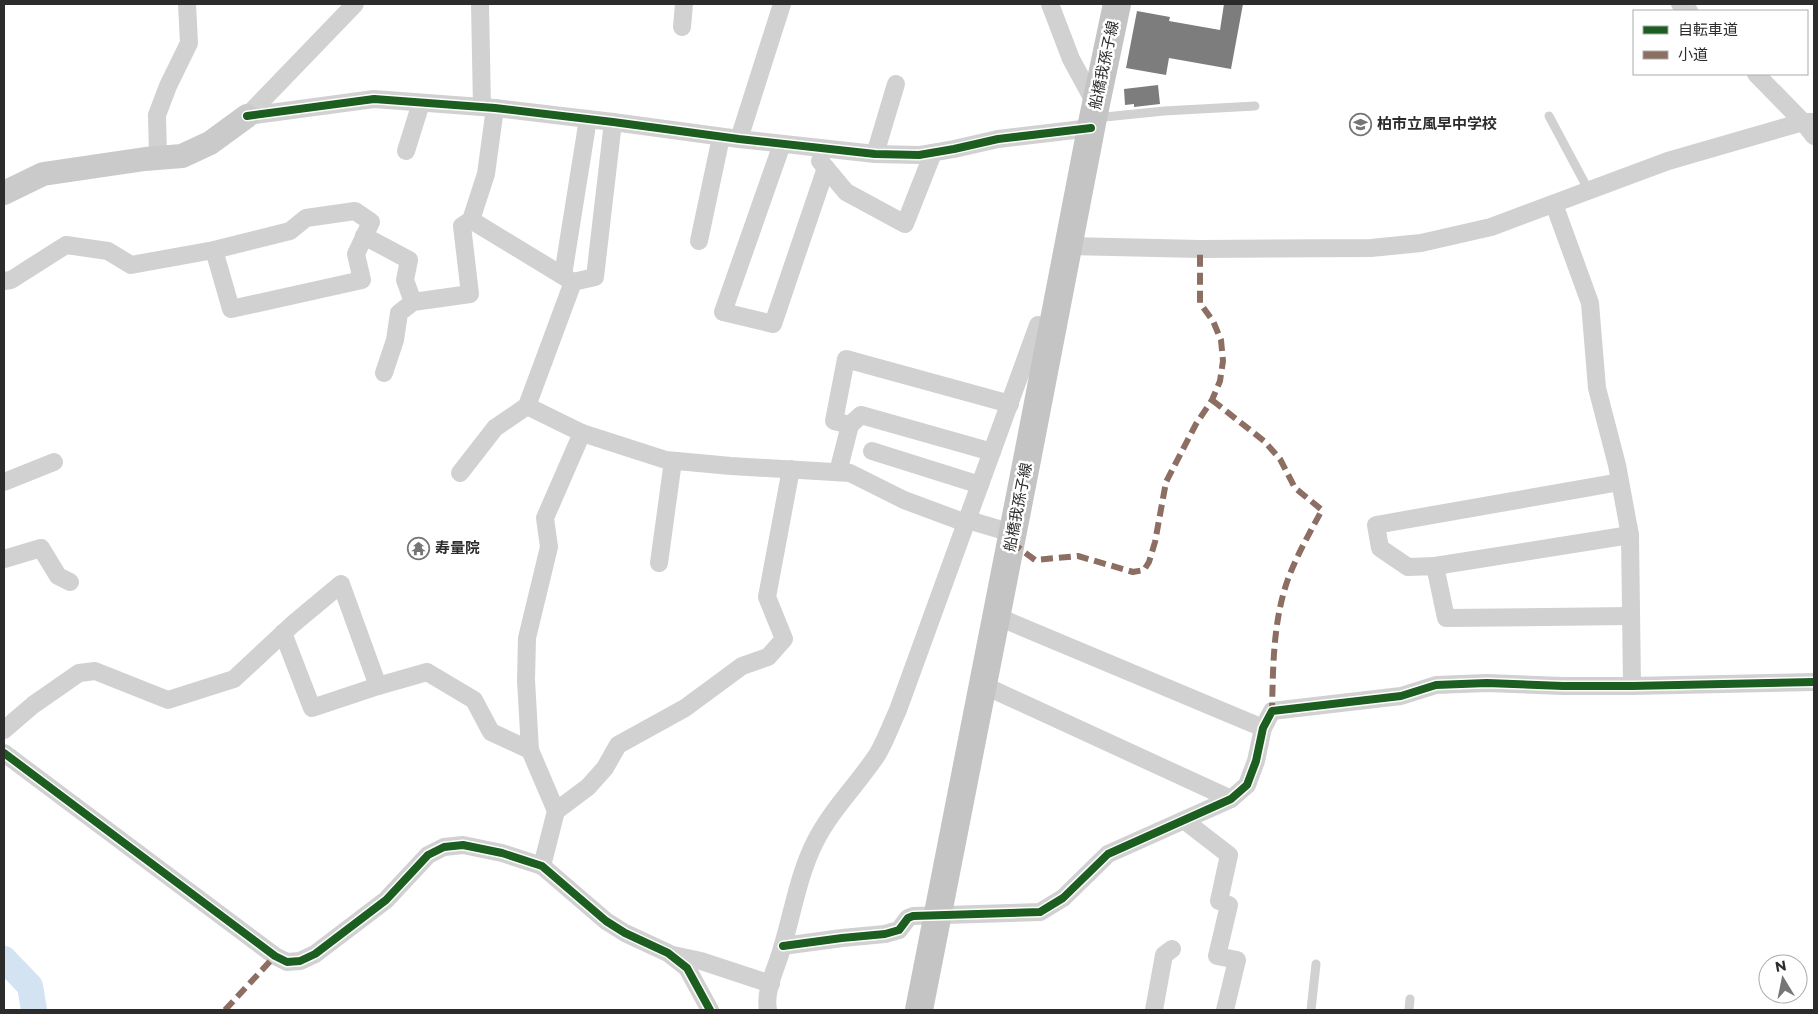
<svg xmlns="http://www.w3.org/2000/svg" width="1818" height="1014" font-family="Montserrat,'Noto Sans JP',sans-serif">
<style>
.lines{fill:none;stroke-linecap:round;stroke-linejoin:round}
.river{stroke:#d4e3f2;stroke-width:26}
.building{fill:#7d7d7d}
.lane{stroke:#d1d1d1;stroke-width:9}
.street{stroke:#d1d1d1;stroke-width:18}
.secondary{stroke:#cacaca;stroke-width:24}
.primary{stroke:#c4c4c4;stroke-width:28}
.quiet{stroke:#8d6e63;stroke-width:6;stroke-dasharray:12 6;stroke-linecap:butt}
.cycleway-casing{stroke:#fff;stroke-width:11}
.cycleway{stroke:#1b5e20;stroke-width:8}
.labels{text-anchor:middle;stroke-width:5;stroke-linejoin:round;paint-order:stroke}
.street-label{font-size:15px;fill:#2c2c2c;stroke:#fff}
.poi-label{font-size:15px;font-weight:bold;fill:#2c2c2c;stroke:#fff;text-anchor:start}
</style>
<rect width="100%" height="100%" fill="#fff"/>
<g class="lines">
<!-- river -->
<path class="river" d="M 4,959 L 30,986 L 34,1010"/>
</g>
<!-- building -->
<g class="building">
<path d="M 1224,4 L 1243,4 L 1231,69 L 1169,58 L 1166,75 L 1126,68 L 1137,11 L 1170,17 L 1169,21 L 1220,30 Z"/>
<path d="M 1158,85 L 1160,104 L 1134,107 L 1134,104 L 1125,105 L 1124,89 Z"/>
</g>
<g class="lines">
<!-- lane -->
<g class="lane">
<path d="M 1549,116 L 1589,191"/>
<path d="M 1095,118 L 1164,111 L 1255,106"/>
<path d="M 1311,1010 L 1316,964"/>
<path d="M 1409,1010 L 1410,999"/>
</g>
<!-- street -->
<g class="street">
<path d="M 480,4 L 482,107"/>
<path d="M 1050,4 L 1071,59 L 1096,105"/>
<path d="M 1680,4 L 1689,11"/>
<path d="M 682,27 L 684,4"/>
<path d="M 1756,74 L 1803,122 L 1814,136"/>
<path d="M 247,116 L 374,99 L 495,108 L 613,122 L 739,139 L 875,154 L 919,155 L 954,149 L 998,139 L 1091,128"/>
<path d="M 247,116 L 355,4"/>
<path d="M 739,139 L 782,4"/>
<path d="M 782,144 L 723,312 L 773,324 L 826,168"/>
<path d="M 406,151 L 421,103"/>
<path d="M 875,154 L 896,84"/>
<path d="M 158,157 L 157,115 L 168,86 L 189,43 L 187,4"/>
<path d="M 820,161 L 846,192 L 905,224 L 933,153"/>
<path d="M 1554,204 L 1590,303 L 1597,388 L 1617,465 L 1630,535 L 1632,686"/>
<path d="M 364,236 L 409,260 L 405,280 L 413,302"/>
<path d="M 699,241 L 721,137"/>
<path d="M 1068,246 L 1200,249 L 1371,248 L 1421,243 L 1491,227 L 1668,161 L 1803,122 L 1814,122"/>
<path d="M 563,275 L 588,119"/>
<path d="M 4,281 L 11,280 L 66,245 L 108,251 L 131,265 L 214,250 L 290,231 L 306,218 L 355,211 L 371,222 L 356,254 L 362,280 L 231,309 L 214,250"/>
<path d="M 573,282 L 595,277 L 613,122"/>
<path d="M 384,373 L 395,340 L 399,313 L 413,302 L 470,294 L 462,226 L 471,220 L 486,174 L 495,108"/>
<path d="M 527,406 L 582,433 L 666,460 L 731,466 L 850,473 L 904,500 L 966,523"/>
<path d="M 850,425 L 861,415 L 992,452"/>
<path d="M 872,451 L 980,485"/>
<path d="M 838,472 L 850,425 L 834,421 L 846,359 L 1010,404"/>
<path d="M 460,473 L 495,428 L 527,406 L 573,282 L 471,220"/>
<path d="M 4,482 L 54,462"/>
<path d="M 1620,482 L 1376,525 L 1380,548 L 1408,567 L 1435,566 L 1446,618 L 1631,616"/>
<path d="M 968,520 L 1012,533"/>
<path d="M 4,559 L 41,548 L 58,576 L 70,582"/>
<path d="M 659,563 L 673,461"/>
<path d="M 1435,566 L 1630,535"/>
<path d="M 996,616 L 1263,728"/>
<path d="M 283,633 L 312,708 L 378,686 L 427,672 L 474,700 L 491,732 L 530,750"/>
<path d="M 983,685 L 1231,799"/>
<path d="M 4,730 L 33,705 L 79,673 L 95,671 L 168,700 L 234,679 L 293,624 L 341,584 L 378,686"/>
<path d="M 4,753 L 275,956 L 287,962 L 300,961 L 315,954 L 386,900 L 428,855 L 444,847 L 463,845 L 502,853 L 542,866 L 606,921 L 625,933 L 668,953 L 687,968 L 710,1010"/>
<path d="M 556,811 L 588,787 L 605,768 L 618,745 L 685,708 L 742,666 L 768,657 L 784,639 L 767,597 L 791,469"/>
<path d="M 1185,821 L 1229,855 L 1219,901 L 1229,905 L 1217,956 L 1237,960 L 1225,1010"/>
<path d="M 542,866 L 556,811 L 530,750 L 526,680 L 527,638 L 549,547 L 545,518 L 582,433"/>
<path d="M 783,946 L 842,938 L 885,934 L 899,930 L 908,918 L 913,916 L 1040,912 L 1063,898 L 1108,854 L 1231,799 L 1247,785 L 1256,761 L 1263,728 L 1272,711 L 1401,696 L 1436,685 L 1487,683 L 1563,686 L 1632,686 L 1814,682"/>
<path d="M 673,955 L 701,961 L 771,984"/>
<path d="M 768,1010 C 764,990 777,967 782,948 C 793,912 798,876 815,842 C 831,810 857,785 877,755 C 885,742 891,725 898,710 L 1038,325 L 1052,329"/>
<path d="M 1154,1010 L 1164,955 L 1172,949"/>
</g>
<!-- secondary -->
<path class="secondary" d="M 4,193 L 43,174 L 145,159 L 182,156 L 210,143 L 247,116"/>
<!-- primary -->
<path class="primary" d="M 919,1010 L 1026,465 L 1093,118 L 1117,4"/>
<!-- quiet -->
<g class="quiet">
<path d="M 1212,400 L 1264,441 L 1280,459 L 1295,488 L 1322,510 C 1310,532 1297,555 1288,579 C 1273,621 1273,667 1272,711"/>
<path d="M 1011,542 L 1035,560 L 1078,556 L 1133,572 L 1144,570 L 1149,562 L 1155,542 L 1166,482 L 1196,424 L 1212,400 L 1220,381 L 1223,361 L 1221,340 L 1213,321 L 1200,303 L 1200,249"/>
<path d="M 225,1010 L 275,956"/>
</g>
<defs>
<g id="cycleway">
<path d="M 247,116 L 374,99 L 495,108 L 613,122 L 739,139 L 875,154 L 919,155 L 954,149 L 998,139 L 1091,128"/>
<path d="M 4,753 L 275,956 L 287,962 L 300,961 L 315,954 L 386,900 L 428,855 L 444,847 L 463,845 L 502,853 L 542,866 L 606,921 L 625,933 L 668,953 L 687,968 L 710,1010"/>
<path d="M 783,946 L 842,938 L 885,934 L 899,930 L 908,918 L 913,916 L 1040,912 L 1063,898 L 1108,854 L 1231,799 L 1247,785 L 1256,761 L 1263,728 L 1272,711 L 1401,696 L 1436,685 L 1487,683 L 1563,686 L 1632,686 L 1814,682"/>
</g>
</defs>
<!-- cycleway casing -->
<use href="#cycleway" class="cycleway-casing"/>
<!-- cycleway -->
<use href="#cycleway" class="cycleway"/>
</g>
<!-- icons -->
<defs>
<symbol id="school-ring" viewBox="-11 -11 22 22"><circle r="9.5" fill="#fff" stroke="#767676" stroke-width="1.5"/><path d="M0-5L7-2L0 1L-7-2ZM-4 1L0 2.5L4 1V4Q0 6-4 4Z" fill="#767676"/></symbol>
<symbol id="temple-ring" viewBox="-11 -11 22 22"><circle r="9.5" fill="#fff" stroke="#767676" stroke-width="1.5"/><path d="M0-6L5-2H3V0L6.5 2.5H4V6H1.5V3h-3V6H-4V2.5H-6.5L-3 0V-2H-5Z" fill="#767676"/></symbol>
</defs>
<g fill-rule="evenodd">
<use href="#school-ring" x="1348" y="112" width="25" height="25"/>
<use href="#temple-ring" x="406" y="536" width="25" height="25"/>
</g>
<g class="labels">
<!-- street labels -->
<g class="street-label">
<text transform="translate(1104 65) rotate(-78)" y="5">船橋我孫子線</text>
<text transform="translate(1018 507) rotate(-79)" y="5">船橋我孫子線</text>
</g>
<!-- poi labels -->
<g class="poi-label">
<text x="1377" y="129">柏市立風早中学校</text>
<text x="435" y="553">寿量院</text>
</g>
</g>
<!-- border -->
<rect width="1818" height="1014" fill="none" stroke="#2c2c2c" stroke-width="10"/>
<!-- legend -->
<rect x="1633" y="10" width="175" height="65" fill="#ffffff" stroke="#ababab"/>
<rect x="1643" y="26" width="25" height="8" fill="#1b5e20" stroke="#ababab"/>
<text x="1678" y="35" font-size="15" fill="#2c2c2c">自転車道</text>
<rect x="1643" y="51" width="25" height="8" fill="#8d6e63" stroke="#ababab"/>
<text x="1678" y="60" font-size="15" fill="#2c2c2c">小道</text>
<!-- north arrow -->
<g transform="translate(1783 979) rotate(350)"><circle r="24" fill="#ffffff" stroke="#ababab"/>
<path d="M0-4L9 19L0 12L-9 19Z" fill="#767676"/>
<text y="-8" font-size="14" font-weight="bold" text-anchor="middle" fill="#2c2c2c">N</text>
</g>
</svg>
